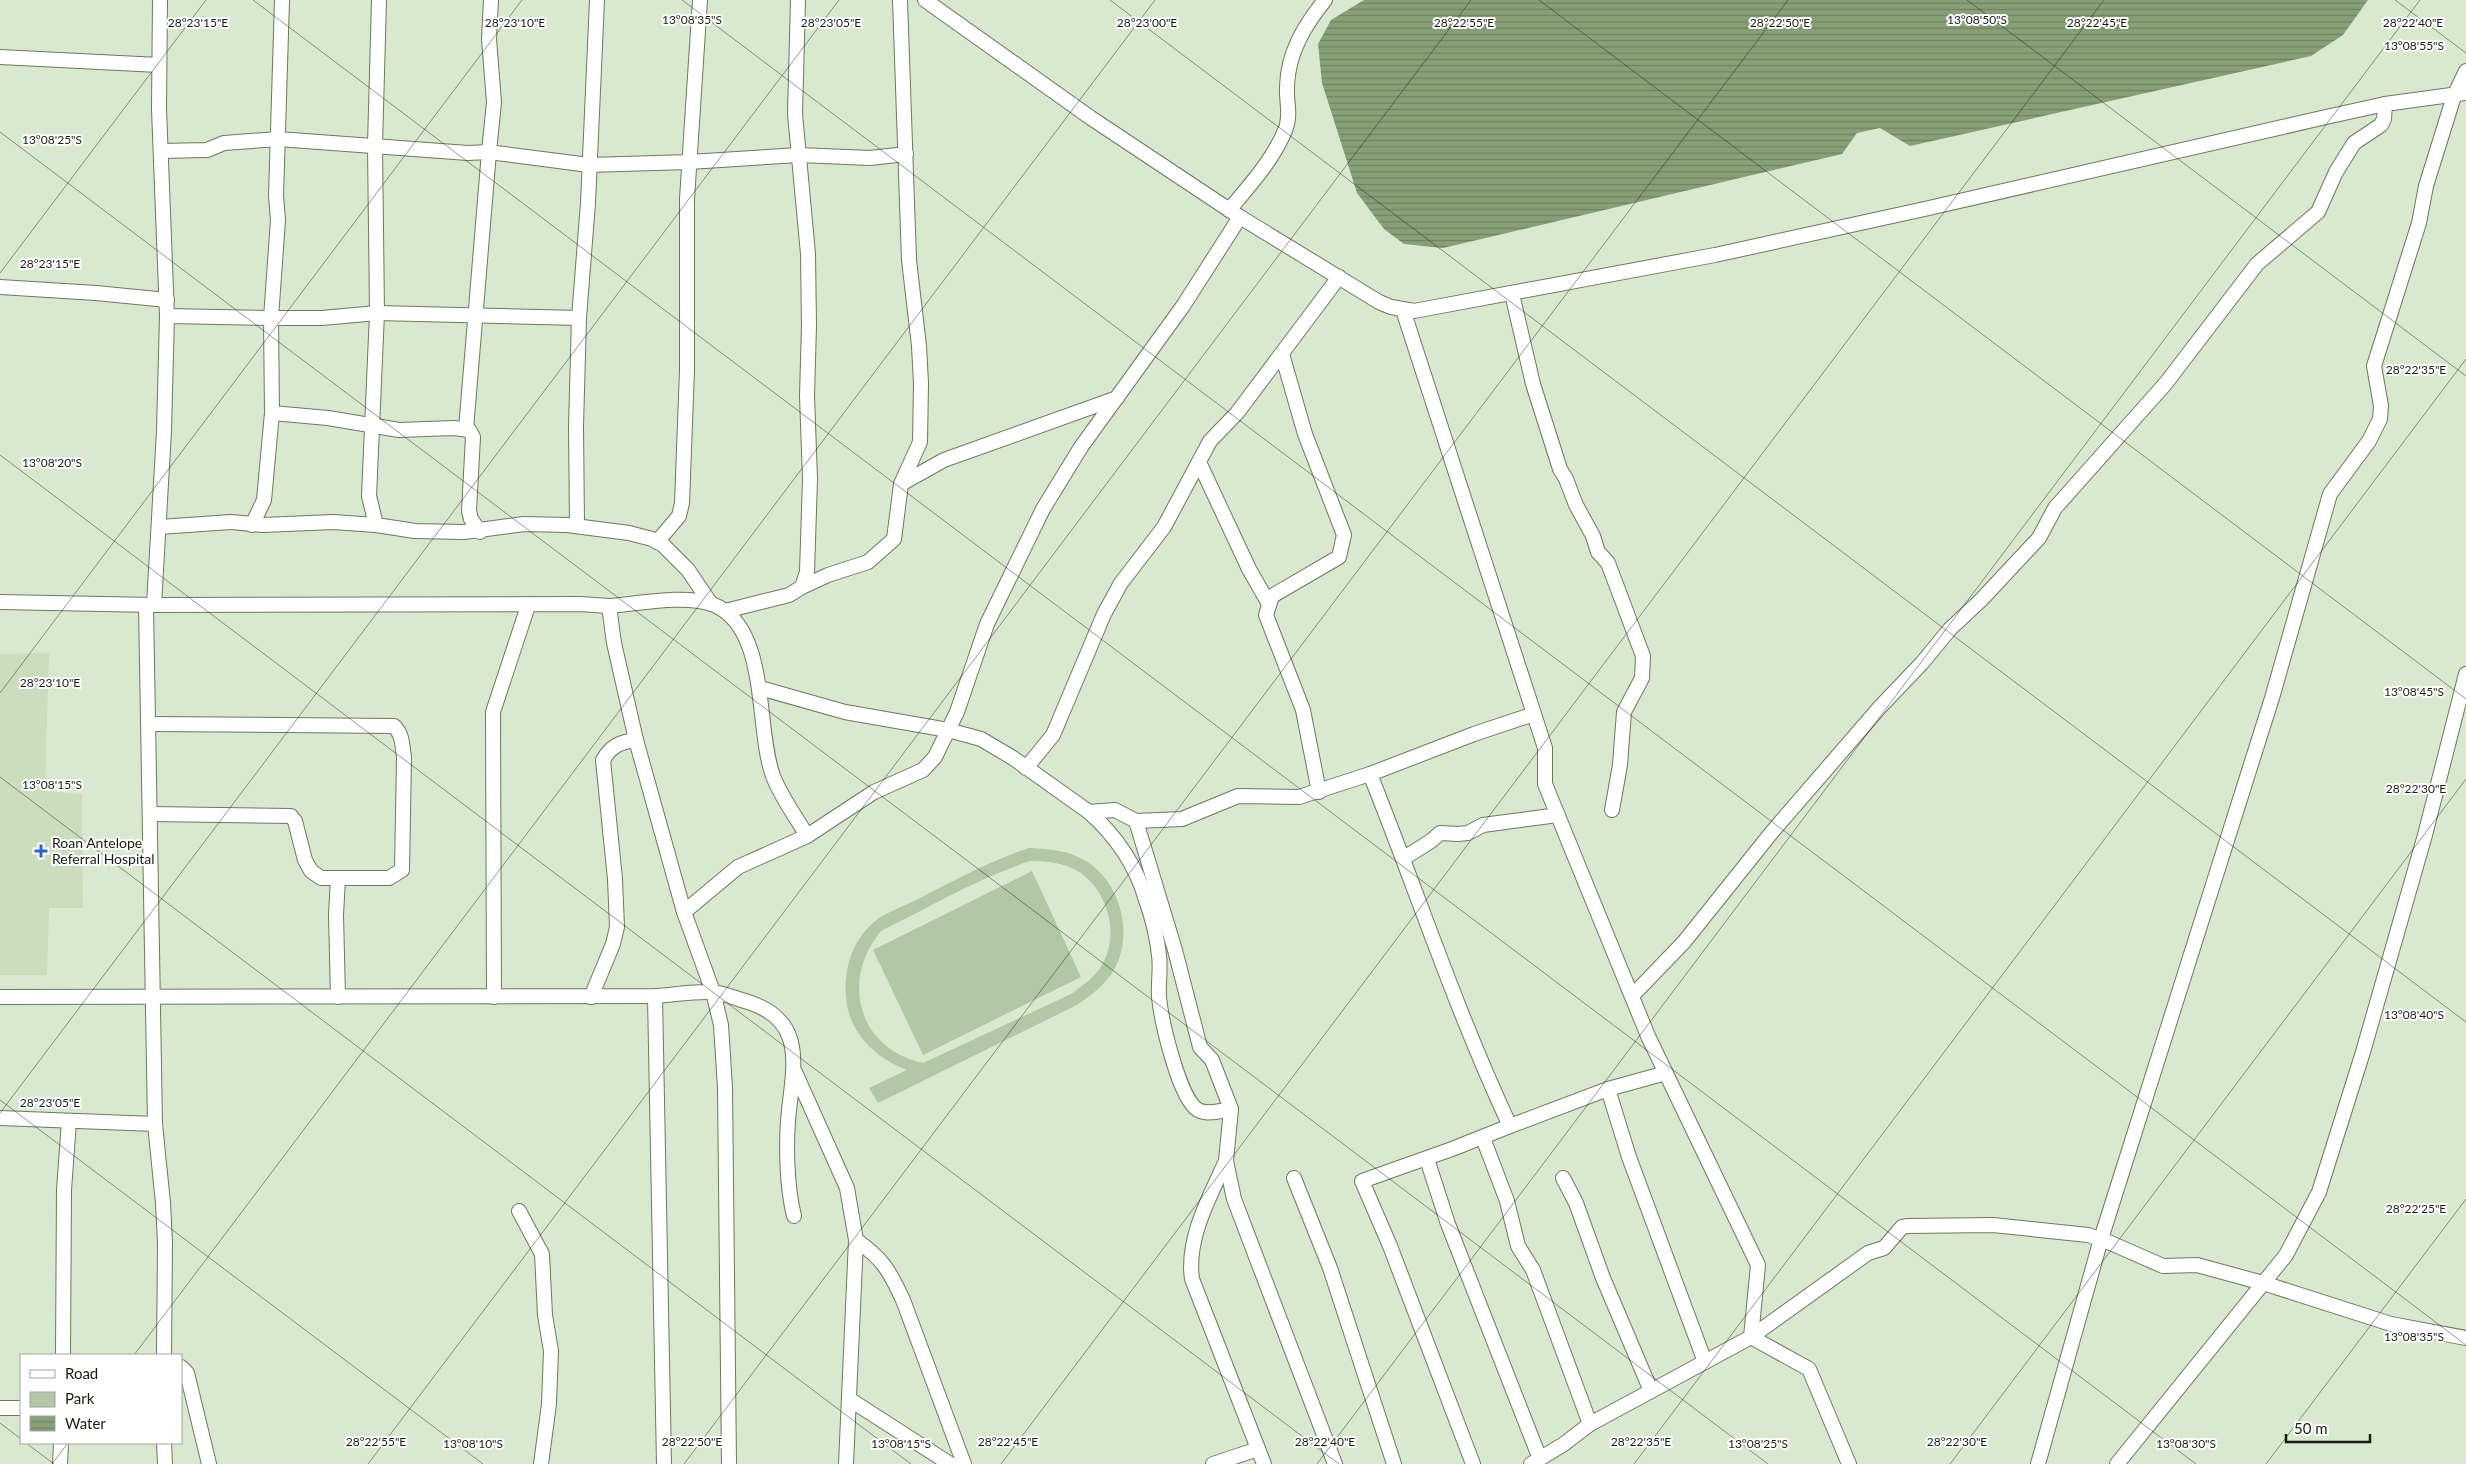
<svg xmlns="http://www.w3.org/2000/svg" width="2466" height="1464" font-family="Lato,sans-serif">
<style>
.built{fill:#cadebd}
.green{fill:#b2c7a5;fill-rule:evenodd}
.water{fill:url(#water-rules)}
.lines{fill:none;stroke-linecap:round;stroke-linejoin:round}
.street-casing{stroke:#6b7961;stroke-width:16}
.street{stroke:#fff;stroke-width:14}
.ticks{fill:none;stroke:#181d14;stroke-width:1;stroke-opacity:0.45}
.poi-dot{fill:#2e62d0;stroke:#fff;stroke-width:2}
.labels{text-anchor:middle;stroke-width:4;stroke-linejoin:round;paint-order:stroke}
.poi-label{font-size:14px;fill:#181d14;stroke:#fff;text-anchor:start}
.ticks-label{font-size:12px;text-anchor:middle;fill:#181d14;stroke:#fff;stroke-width:4;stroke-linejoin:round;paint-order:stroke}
</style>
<defs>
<pattern id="water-rules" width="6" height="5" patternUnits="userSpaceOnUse" patternTransform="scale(1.25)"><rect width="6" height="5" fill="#87a077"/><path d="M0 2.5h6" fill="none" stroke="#6d8260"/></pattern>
</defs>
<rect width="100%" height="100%" fill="#d9e9cf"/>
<!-- built -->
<path class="built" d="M 49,653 L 45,791 L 82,794 L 83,908 L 49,908 L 47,975 L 0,975 L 0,654 Z"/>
<!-- green -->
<g class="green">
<path d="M 1029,848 C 1046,849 1061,849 1078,857 C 1118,874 1135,930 1115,968 C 1106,985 1091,995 1077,1005 L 878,1103 L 869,1088 L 907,1070 C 879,1059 856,1040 848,1010 C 841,979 849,943 874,922 C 884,913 902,907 914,901 C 952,882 989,861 1029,848 ZM 1030,861 C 1045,861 1058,862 1072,868 C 1105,883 1121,931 1103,963 C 1096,977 1083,985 1071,994 L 923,1063 C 858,1049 840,980 881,931 C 930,907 978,878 1030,861 Z"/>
<path d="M 1032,871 L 1081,977 L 923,1055 L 873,950 Z"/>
</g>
<!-- water -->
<path class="water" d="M 1364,0 L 2368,0 L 2343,35 L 2311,56 L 1910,146 L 1880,128 L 1857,133 L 1842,154 L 1443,248 L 1404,244 L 1384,229 L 1357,193 L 1322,83 L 1318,44 L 1331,20 Z"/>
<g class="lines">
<defs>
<g id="street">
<path d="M 282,0 L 276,196 L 278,220 L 271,318 L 322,318 L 377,313 L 579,318"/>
<path d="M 900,0 L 909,260 L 919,346 L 921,383 L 920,442 L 901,484"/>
<path d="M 925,0 L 1091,118 L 1240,217 L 1379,302 L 1391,307 L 1414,311 L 1715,255 L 1929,208 L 2326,117 L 2385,104 L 2466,93"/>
<path d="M 0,57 L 159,65"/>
<path d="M 161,151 L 207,150 L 224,143 L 278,139 L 468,153 L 489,152 L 589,165 L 689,162 L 799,155 L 870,158 L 906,154"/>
<path d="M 1229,210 C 1250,185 1274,159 1286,128 C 1291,114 1286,100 1287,86 C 1288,52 1305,25 1325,0"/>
<path d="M 0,287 L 96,293 L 167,300"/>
<path d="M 1512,294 L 1533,384 L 1560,469 L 1566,479 L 1576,505 L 1593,536 L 1598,552 L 1608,563 L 1643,656 L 1642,678 L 1624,712 L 1620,765 L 1612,810"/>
<path d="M 1403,310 L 1545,748 L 1545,784 L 1648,1036 L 1758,1265 L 1751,1337 L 1809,1369 L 1849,1464"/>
<path d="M 167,316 L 271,318 L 272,413 L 328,418 L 399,430 L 454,428 L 469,430 L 473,437 L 469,511 L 471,519 L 480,532"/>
<path d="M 1282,354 L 1305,434 L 1344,535 L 1339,557 L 1272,596 L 1266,615 L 1303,710 L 1319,792"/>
<path d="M 466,429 L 489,152 L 494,102 L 489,39 L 491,0"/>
<path d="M 1199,462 L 1249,569 L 1269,604"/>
<path d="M 252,525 L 264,500 L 272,413"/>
<path d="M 376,525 L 369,496 L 377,313 L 375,145 L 379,0"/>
<path d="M 577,526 L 576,426 L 579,318 L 588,203 L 597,0"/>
<path d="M 159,527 L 231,522 L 263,525 L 333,522 L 376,525 L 415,531 L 464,532 L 524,524 L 567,525 L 629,533 L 652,539 L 663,545 L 688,570 L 711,604"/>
<path d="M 657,542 L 679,516 L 682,503 L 687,370 L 687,199 L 700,0"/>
<path d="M 802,587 L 828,575 L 868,562 L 894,539 L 901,484 L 944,460 L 1117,398"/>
<path d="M 0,602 L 154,605 L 580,604 L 609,606 L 614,643 L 636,740 L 684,912 L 713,992 L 721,1025 L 725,1088 L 729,1464"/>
<path d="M 146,605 L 155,1124 L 163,1203 L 165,1243 L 164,1355"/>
<path d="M 154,605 L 164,431 L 167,316 L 159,109 L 160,0"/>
<path d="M 609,606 C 638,604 683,594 712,604 C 770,626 755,727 773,776 C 781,797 796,817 807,836 L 874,792 L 923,770 L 935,757 L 957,712 L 987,624 L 1043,509 L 1081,447 L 1183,306 L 1240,217"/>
<path d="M 725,611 L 789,595 L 802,587 L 807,572 L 810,479 L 807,396 L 809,325 L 808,254 L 795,114 L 798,0"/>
<path d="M 760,688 L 845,712 L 948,730 L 981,739 L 1013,758 L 1089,812 L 1115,810 L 1136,821 L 1175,950 L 1200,1047 L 1212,1060 L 1231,1109 L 1226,1161 L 1234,1199 L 1335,1464"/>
<path d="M 149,724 L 394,726 C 403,735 402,745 404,757 L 402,870 L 389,878 L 321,878 L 311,871 L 305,860 L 295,821 L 291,816 L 150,814"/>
<path d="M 1026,768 L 1053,735 L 1104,614 L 1121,583 L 1164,527 L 1210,441 L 1237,413 L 1339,277"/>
<path d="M 1370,774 L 1474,734 L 1534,714"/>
<path d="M 1089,812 C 1116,836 1136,865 1146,900 C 1152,917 1157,937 1159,955 C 1161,969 1158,983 1159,997 C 1161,1019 1179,1099 1198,1110 C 1207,1115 1220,1111 1231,1109"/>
<path d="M 1136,821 L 1182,819 L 1238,796 L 1299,797 L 1370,774 C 1417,891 1456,1011 1510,1126 L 1452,1149 L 1362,1181 L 1390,1246 L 1473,1464"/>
<path d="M 1404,858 L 1431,841 L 1440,833 L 1458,834 L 1468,833 L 1483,825 L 1558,815"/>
<path d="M 684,912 L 738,867 L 807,836"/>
<path d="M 655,996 L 664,1464"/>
<path d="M 1632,996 L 1684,942 L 1772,832 L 1880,707 L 1922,663 L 1950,629 L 1981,600 L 2039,538 L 2055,508 L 2166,383 L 2257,264 L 2318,212 L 2336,172 L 2354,143 L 2381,125 L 2384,119 L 2385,104"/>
<path d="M 0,997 L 655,996 C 673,995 693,991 712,992 C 723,993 735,998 745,1001 C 810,1020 792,1070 788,1121 C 786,1149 787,1188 794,1216"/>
<path d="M 338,997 L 336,915 L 338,878"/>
<path d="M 494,997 L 493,712 L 528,606"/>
<path d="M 591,997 L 613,944 L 617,927 L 615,879 L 603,760 C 611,746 620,742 636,740"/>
<path d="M 795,1072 L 847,1188 L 856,1240 L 846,1464"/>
<path d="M 1608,1089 L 1629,1157 L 1705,1362"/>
<path d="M 0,1118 L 155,1124"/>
<path d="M 1510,1126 L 1608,1089 L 1666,1073"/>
<path d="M 1483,1138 L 1507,1201 L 1518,1246 L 1533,1270 L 1590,1424"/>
<path d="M 1427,1159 L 1448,1224 L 1540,1459"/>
<path d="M 1226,1161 C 1210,1196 1186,1239 1192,1279 L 1264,1464"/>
<path d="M 1294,1178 L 1330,1268 L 1394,1464"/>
<path d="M 1563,1178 L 1576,1203 L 1603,1278 L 1651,1391"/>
<path d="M 519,1211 L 542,1254 L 545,1315 L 551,1351 L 549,1404 L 541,1464"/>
<path d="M 856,1240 C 883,1259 889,1270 903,1300 L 964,1464"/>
<path d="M 63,1355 L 64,1190 L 69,1121"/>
<path d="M 181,1367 L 187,1373 L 209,1464"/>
<path d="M 849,1399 L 950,1464"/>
<path d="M 0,1408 L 21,1408"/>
<path d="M 164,1443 L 165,1464"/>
<path d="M 60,1464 L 61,1443"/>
<path d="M 1213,1464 L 1258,1449"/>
<path d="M 1531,1464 L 1564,1444 L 1590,1424 L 1751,1337 L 1868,1253 L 1884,1248 L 1902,1227 L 1908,1226 L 1993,1225 L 2088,1235 L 2106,1241 L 2163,1266 L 2197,1265 L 2263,1283 L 2391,1324 L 2466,1338"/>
<path d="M 2038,1464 L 2101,1239 L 2272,698 L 2330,494 L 2369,441 L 2380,419 L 2381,406 L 2374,366 L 2419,223 L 2426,186 L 2454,96 L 2466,71"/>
<path d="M 2117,1464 L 2286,1255 L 2319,1192 L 2363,1052 L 2425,835 L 2466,674"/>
</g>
</defs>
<!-- street casing -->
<use href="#street" class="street-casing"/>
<!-- street -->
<use href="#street" class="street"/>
</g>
<!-- ticks -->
<path class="ticks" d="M 253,0 L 2196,1464M 682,0 L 2466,1345M 1110,0 L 2466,1022M 1539,0 L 2466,699M 1967,0 L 2466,376M 2395,0 L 2466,53M 0,132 L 1768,1464M 0,273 L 206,0M 0,455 L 1339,1464M 0,693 L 522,0M 0,777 L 911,1464M 0,1100 L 483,1464M 0,1113 L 839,0M 134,1355 L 1155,0M 0,1423 L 21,1439M 26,1443 L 54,1464M 52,1464 L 68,1443M 368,1464 L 1471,0M 684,1464 L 1788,0M 1001,1464 L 2104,0M 1317,1464 L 2420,0M 1634,1464 L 2466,359M 1950,1464 L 2466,779M 2266,1464 L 2466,1199"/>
<!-- markers -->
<path class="poi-dot" d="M38.5 843.5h5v5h5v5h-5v5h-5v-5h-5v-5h5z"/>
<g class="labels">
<!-- poi labels -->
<g class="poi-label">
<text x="52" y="848">Roan Antelope<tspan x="52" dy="16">Referral Hospital</tspan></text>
</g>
</g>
<g class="ticks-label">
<text x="692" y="24">13°08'35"S</text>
<text x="1977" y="24">13°08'50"S</text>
<text x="198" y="27">28°23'15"E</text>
<text x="515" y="27">28°23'10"E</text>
<text x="831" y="27">28°23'05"E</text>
<text x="1147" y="27">28°23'00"E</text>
<text x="1464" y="27">28°22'55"E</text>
<text x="1780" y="27">28°22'50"E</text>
<text x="2097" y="27">28°22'45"E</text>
<text x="2413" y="27">28°22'40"E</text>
<text x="2414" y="50">13°08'55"S</text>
<text x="52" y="144">13°08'25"S</text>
<text x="50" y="268">28°23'15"E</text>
<text x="2416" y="374">28°22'35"E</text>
<text x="52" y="467">13°08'20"S</text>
<text x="50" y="687">28°23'10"E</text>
<text x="2414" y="696">13°08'45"S</text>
<text x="52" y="789">13°08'15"S</text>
<text x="2416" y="793">28°22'30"E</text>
<text x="2414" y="1019">13°08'40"S</text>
<text x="50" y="1107">28°23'05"E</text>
<text x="2416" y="1213">28°22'25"E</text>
<text x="2414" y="1341">13°08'35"S</text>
<text x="376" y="1446">28°22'55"E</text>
<text x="692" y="1446">28°22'50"E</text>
<text x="1008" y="1446">28°22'45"E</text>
<text x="1325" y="1446">28°22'40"E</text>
<text x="1641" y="1446">28°22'35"E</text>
<text x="1957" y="1446">28°22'30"E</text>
<text x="473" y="1448">13°08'10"S</text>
<text x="901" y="1448">13°08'15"S</text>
<text x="1758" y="1448">13°08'25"S</text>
<text x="2186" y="1448">13°08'30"S</text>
</g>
<!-- legend -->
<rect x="20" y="1354" width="162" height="90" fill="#ffffff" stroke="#a3a5a1"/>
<rect x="30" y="1370" width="25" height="8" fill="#ffffff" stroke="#a3a5a1"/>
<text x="65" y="1379" font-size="15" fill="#181d14">Road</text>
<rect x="30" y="1392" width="25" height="15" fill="#b2c7a5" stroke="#a3a5a1"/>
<text x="65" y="1404" font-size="15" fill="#181d14">Park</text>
<rect x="30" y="1416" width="25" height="15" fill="url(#water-rules)" stroke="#a3a5a1"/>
<text x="65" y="1429" font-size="15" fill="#181d14">Water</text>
<!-- scale -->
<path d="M2286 1434v8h84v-8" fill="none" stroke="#181d14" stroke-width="2.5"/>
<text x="2294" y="1434" font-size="15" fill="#181d14" stroke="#ffffff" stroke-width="4" paint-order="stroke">50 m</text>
</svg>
